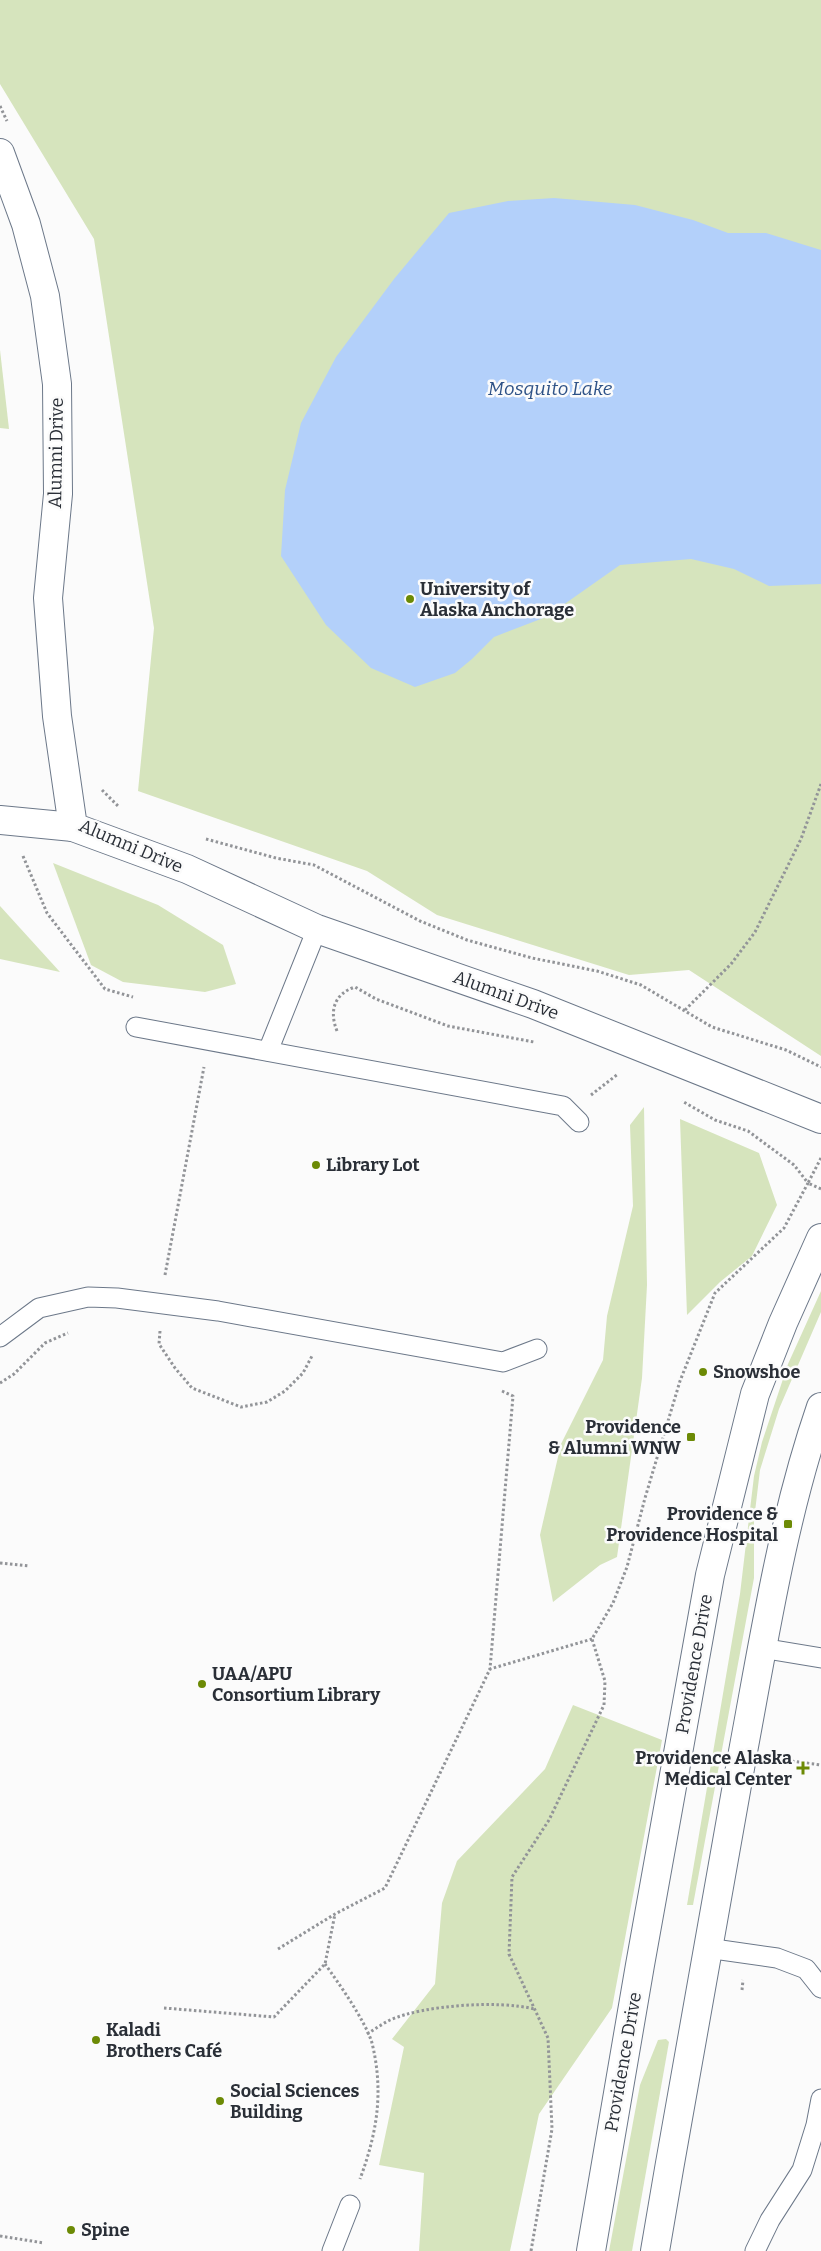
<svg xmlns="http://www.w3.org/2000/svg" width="821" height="2251" font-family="Bitter,serif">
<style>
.green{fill:#d6e4bd}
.water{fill:#b3d0fa}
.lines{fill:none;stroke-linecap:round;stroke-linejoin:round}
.lane-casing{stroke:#6c7889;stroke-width:21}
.street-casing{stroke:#6c7889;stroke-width:30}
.secondary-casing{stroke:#6c7889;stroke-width:30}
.path{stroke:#929498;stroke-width:3;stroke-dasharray:2.5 2.5;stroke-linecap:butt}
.lane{stroke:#fff;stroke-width:19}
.street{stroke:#fff;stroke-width:28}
.secondary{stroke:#fff;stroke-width:28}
.poi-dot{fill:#6c8a05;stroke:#fbfbfb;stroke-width:2}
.labels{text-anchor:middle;stroke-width:5;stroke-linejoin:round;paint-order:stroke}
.street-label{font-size:18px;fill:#2a2f37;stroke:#fbfbfb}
.poi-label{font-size:18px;font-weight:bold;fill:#2a2f37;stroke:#fbfbfb;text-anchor:start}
.water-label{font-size:19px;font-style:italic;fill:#2e5287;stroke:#fbfbfb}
</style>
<rect width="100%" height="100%" fill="#fbfbfb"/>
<!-- green -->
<g class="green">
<path d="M 0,0 L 821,0 L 821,1056 L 689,970 L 629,975 L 437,915 L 367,871 L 138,791 L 154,628 L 94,239 L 0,84 Z"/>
<path d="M 0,350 L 9,429 L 0,428 Z"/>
<path d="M 53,863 L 158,905 L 223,945 L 236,984 L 205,992 L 123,982 L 91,965 Z"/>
<path d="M 0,906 L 60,972 L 0,959 Z"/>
<path d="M 644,1107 L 647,1285 L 642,1378 L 617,1557 L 600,1565 L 553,1602 L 540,1535 L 561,1444 L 603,1360 L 607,1316 L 633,1206 L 630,1125 Z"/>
<path d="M 680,1119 L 759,1153 L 777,1205 L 752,1256 L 720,1282 L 687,1315 Z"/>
<path d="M 821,1291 L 821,1312 L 779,1409 L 760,1470 L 754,1520 L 754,1578 L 693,1905 L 687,1905 L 740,1594 L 754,1476 L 762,1442 L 788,1364 Z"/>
<path d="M 573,1705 L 662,1740 L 612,2008 L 539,2114 L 510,2251 L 419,2251 L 424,2173 L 379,2165 L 404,2047 L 392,2039 L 435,1984 L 442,1903 L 457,1861 L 545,1769 Z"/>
<path d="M 666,2039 L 669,2042 L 632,2251 L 609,2251 L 640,2085 L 658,2040 Z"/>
</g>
<!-- water -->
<path class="water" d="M 554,198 L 635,205 L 693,220 L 728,233 L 766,233 L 821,250 L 821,584 L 769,586 L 734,569 L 691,559 L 620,565 L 546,617 L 494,637 L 472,659 L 455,673 L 415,687 L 371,668 L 326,625 L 281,556 L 285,490 L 301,423 L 336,357 L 394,279 L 449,213 L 508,201 Z"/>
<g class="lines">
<defs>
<g id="lane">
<path d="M 136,1027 L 563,1106 L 579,1122"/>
<path d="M 268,1051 L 317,929"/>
<path d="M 0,1337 L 39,1308 L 88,1297 L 117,1298 L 218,1311 L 503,1362 L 537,1349"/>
<path d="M 762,1648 L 821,1658"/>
<path d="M 707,1948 L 777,1958 L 806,1969 L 821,1988"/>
<path d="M 332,2251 L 350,2205"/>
<path d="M 755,2251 L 770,2220 L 802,2170 L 816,2125 L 821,2099"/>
</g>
<g id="street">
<path d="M 0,153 L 26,224 L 45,296 L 57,384 L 58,494 L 48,598 L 57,716 L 73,827 L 187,869 L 317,929 L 533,1004 L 821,1119"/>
<path d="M 0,820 L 73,827"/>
</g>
<g id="secondary">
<path d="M 591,2251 L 640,1965 L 710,1575 L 755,1394 L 783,1323 L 821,1238"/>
<path d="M 655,2251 C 683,2086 712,1921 742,1757 C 764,1640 782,1520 821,1407"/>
</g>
</defs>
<!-- lane casing -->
<use href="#lane" class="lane-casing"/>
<!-- street casing -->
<use href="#street" class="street-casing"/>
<!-- secondary casing -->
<use href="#secondary" class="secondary-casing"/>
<!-- path -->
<g class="path">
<path d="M 0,106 L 7,121"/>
<path d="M 102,790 L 119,807"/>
<path d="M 206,839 L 276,858 L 314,865 L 420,921 L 467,940 L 532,958 L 597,971 L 641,985 L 712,1027 L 786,1050 L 821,1067"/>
<path d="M 23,856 L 47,913 L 105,989 L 133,997"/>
<path d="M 685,1010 L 731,964 L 755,932 L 801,839 L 821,784"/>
<path d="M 337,1031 C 329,1011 334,994 355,987 L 376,999 L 448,1026 L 534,1042"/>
<path d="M 591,1095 L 618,1074"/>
<path d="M 821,1158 L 808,1183 L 821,1189"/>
<path d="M 165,1275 L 204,1067"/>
<path d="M 160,1331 L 159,1344 L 175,1368 L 192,1388 L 241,1407 L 267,1402 L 285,1391 L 303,1373 L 312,1356"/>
<path d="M 0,1383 L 14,1374 L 45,1343 L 68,1333"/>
<path d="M 502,1391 L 513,1396 L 490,1669 L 592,1639"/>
<path d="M 0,1563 L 29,1566"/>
<path d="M 777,1759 L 821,1765"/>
<path d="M 278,1949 L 335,1914 L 385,1888 L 490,1669"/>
<path d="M 325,1964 C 338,1982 366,2022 372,2043 C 384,2092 377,2133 360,2179"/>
<path d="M 742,1990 L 743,1980"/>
<path d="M 164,2008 L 274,2017 L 325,1964 L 335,1914"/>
<path d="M 367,2034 C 375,2029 382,2024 390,2020 C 424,2005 499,2000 534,2009"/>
<path d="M 0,2236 L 44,2243"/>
<path d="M 531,2251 L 552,2129 L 548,2038 L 509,1954 L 512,1877 L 549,1820 L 604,1705 L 605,1681 L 592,1639 L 613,1603 L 627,1567 L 645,1498 L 680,1381 L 715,1293 L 784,1228 L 808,1183 L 794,1165 L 748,1131 L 715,1120 L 682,1101"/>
</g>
<!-- lane -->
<use href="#lane" class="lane"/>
<!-- street -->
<use href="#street" class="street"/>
<!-- secondary -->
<use href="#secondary" class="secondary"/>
</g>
<!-- markers -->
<g class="poi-dot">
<circle cx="410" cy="599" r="5"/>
<circle cx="316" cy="1165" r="5"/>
<circle cx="703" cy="1372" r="5"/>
<rect x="686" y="1432" width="10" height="10" rx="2.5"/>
<rect x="783" y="1519" width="10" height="10" rx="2.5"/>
<circle cx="202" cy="1684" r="5"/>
<path d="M800.5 1760.5h5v5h5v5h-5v5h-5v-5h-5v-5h5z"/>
<circle cx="96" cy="2040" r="5"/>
<circle cx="220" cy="2101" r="5"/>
<circle cx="71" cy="2230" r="5"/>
</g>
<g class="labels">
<!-- street labels -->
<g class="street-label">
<text transform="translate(56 453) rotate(-89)" y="6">Alumni Drive</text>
<text transform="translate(131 846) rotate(23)" y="6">Alumni Drive</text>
<text transform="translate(506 995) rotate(20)" y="6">Alumni Drive</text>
<text transform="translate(694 1664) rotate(-80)" y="6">Providence Drive</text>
<text transform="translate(623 2062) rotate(-80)" y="6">Providence Drive</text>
</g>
<!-- poi labels -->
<g class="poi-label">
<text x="420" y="595">University of<tspan x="420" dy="21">Alaska Anchorage</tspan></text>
<text x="326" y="1171">Library Lot</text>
<text x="713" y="1378">Snowshoe</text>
<text x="681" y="1433" text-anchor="end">Providence<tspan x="681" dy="21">&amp; Alumni WNW</tspan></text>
<text x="778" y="1520" text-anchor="end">Providence &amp;<tspan x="778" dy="21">Providence Hospital</tspan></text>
<text x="212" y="1680">UAA/APU<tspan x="212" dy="21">Consortium Library</tspan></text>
<text x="792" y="1764" text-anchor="end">Providence Alaska<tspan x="792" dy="21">Medical Center</tspan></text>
<text x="106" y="2036">Kaladi<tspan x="106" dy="21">Brothers Café</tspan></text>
<text x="230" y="2097">Social Sciences<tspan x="230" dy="21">Building</tspan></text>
<text x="81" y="2236">Spine</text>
</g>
<!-- water labels -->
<g class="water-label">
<text x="550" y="395">Mosquito Lake</text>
</g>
</g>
</svg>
